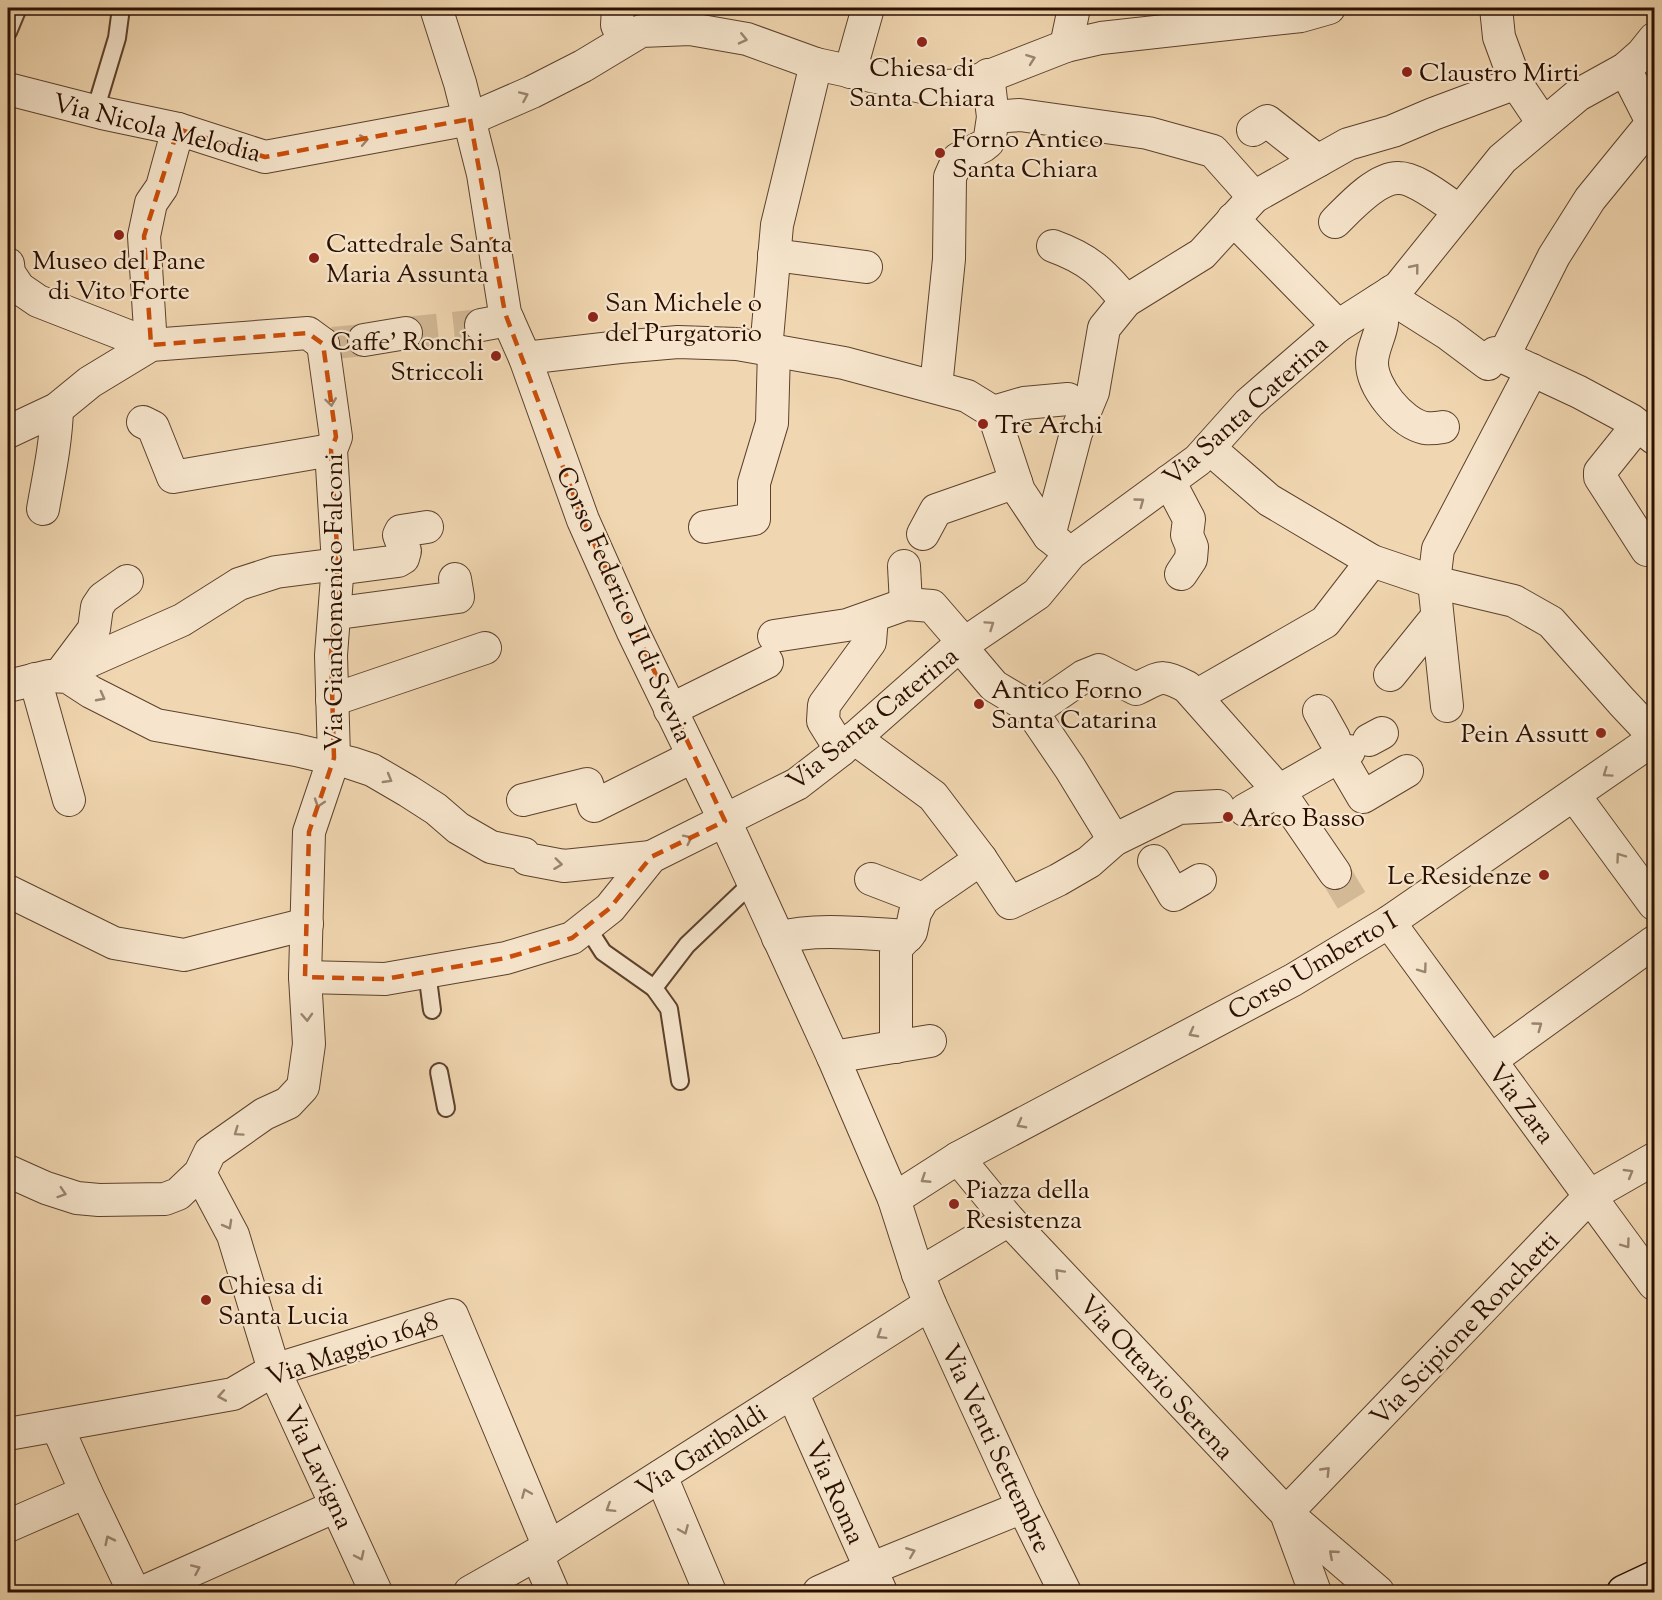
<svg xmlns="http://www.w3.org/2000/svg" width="1662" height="1600" font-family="'Sorts Mill Goudy',serif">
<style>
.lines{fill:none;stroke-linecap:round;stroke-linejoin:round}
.street-tunnel{stroke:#d3b996;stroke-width:32;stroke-dasharray:32 16;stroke-linecap:butt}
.lane-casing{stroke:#5c412c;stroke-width:20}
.street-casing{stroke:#5c412c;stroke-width:34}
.secondary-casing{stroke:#2a0f00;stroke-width:36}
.lane{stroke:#f6e5cc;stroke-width:16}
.street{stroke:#f6e5cc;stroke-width:32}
.secondary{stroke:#f6e5cc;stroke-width:33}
.oneway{stroke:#9a8570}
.marked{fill:none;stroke:#cc4e0a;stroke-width:4.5;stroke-dasharray:12 8;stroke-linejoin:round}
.poi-dot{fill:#8f2418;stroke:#f6e5cc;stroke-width:2}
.labels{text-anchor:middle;stroke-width:4.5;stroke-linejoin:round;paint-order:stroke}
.poi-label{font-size:26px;fill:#2a0f00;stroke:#f6e5cc;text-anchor:start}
.street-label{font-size:26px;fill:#2a0f00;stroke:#f6e5cc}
</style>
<rect width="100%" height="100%" fill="#f1d7b1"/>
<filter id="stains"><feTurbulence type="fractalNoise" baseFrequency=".00333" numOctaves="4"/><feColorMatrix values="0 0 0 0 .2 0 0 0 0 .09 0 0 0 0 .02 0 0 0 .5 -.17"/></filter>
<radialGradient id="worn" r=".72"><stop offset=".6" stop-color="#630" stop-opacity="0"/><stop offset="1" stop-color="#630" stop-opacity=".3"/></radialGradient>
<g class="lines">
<!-- street-tunnel -->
<g class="street-tunnel">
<path d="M 406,333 L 481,325"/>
<path d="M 333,343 L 364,340"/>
<path d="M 1335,873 L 1358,911"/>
</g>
<defs>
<g id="lane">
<path d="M 8,32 L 18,8"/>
<path d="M 95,111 L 117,38 L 121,8"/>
<path d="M 587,927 L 603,952 L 654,988 L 687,945 L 753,882"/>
<path d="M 427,972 L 432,1010"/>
<path d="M 654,988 L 669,1009 L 680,1081"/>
<path d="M 439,1072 L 446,1108"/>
</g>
<g id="street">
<path d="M 436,8 L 460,83 L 483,174 L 505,313 L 525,358 L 583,520 L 633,632 L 725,821 L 833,1057 L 894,1199 L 918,1274 L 930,1304 L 1023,1507 L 1065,1592"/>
<path d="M 618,8 L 617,25 L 624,40"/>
<path d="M 1496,8 L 1499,37 L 1516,83 L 1543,123"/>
<path d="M 1066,46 L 1074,8"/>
<path d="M 1625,69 L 1654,126"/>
<path d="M 850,72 L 868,8"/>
<path d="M 8,89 L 102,113 L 178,129 L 265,157 L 470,119 L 532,92 L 583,66 L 641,31 L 690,29 L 747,39 L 816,64 L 922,87 L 966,85 L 1066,46 L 1101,38 L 1301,16 L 1329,8"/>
<path d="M 993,117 L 1020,115 L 1148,133 L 1213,151 L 1254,197"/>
<path d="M 1253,130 L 1267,121 L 1318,161"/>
<path d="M 1233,219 L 1338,326"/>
<path d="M 1335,222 C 1350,207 1377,177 1399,178 C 1417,178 1445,202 1460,211"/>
<path d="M 1053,246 C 1089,259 1102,272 1126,301"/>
<path d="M 774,255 L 866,267"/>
<path d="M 8,264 L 9,273 L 19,288 L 38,301 L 151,345"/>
<path d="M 1391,292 L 1399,303 L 1448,334 L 1488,364 L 1495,353 L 1579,392 L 1631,420 L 1654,438"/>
<path d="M 1379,300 C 1380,307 1383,316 1382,323 C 1380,337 1372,349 1372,363 C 1372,387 1401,423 1425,428 C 1431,429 1437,428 1443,427"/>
<path d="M 481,325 L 508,320"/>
<path d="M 364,340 L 406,333"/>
<path d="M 151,345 L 144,236 L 151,203 L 162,187 L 178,129"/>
<path d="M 766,350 L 777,225 L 816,64"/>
<path d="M 1503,357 L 1554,256 L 1590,199 L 1652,123"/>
<path d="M 525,358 L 620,347 L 678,342 L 737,344 L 844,363 L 967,396 L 993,412 L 1019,491 L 1049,536 L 1059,544"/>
<path d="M 936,387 L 949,259 L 950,177 L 958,159 L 983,146 L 988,142 L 990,137 L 993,117 L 988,75"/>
<path d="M 993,412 L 1024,403 L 1068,399"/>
<path d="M 143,422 L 153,427 L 173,477 L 331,450"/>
<path d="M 1637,426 L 1600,472 L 1600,477 L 1647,550"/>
<path d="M 8,432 L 57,409 L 90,382 L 151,345 L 308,333 L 323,344"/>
<path d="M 1209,448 L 1269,500 L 1372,561 L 1434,582 L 1514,601 L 1551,622 L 1622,702 L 1654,736"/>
<path d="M 1169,481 L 1189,519 L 1187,535 L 1192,547 L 1191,559 L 1181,574"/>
<path d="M 43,509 C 49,475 56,443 57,409"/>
<path d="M 705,527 L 754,519 L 754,483 L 772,423 L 774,351"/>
<path d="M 923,534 L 936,510 L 1016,482"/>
<path d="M 1049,536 L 1076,433 L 1093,392 L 1104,328 L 1126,301 L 1202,254 L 1254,197 L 1348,144 L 1393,131 L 1433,114 L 1516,83"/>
<path d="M 904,566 L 906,604"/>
<path d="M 337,569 L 398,561 L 403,558 L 405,551 L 399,535 L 401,531 L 427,527"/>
<path d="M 346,612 L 458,597 L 455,579"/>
<path d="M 774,636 L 847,625 L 906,604 L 932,606 L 964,643"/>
<path d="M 960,646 L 994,686 L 1024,704 L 1032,712 L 1070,768 L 1114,840"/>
<path d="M 61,673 L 94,629 L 97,607 L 103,598 L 127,581"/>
<path d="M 1390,675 L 1436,618"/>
<path d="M 68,677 L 87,662 L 182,620 L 239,584 L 276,572 L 338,564"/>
<path d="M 35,679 L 69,800"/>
<path d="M 8,686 L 49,676 L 68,677 L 91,692 L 156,725 L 296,750 L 351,763 L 372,770 L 408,791 L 436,809 L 458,828 L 491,847 L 524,854 L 527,859 L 564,866 L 651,857"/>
<path d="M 1196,696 L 1325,622 L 1372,561"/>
<path d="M 332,700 L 485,648"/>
<path d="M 1447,706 L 1434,582 L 1438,549 L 1532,370"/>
<path d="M 670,710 L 767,662"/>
<path d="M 1319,711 L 1334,738"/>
<path d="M 1032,712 L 1084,676 L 1099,670 L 1136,689 C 1161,677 1161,673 1187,687 L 1279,791 L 1335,873"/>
<path d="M 854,738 L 933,796 L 981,859 L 1010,903 L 1058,880 L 1089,862 L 1114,840 L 1179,808 L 1218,806"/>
<path d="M 1369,740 L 1382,733"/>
<path d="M 841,750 L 823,721 L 824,705 L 870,642 L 872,617"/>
<path d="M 1339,756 L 1363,797 L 1407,771"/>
<path d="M 1574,795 L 1654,904"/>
<path d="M 523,800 L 587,784 L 594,806 L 692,757"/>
<path d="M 1245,810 L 1349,751"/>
<path d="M 1154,861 L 1174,895 L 1200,880"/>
<path d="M 871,879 L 923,899"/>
<path d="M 8,891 L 114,943 L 184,955 L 307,924"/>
<path d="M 1389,922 L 1654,1284"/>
<path d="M 778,938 C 815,927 870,934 908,936"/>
<path d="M 305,977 L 385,979 L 506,958 L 572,938 L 610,908 L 651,857 L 797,784 L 841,750 L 953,651 L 1037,594 L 1071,553 L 1198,460 L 1249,403 L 1338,326 L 1399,287 L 1502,159 L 1578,95 L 1625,69 L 1642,54 L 1654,39"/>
<path d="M 896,1047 L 896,953 L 897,947 L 911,932 L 915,913 L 923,899 L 981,859"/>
<path d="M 833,1057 L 930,1041"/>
<path d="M 1491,1060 L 1654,942"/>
<path d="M 958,1158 L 1293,980 L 1389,922 L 1654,739"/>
<path d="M 8,1171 L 46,1188 L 77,1198 L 99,1200 L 165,1199 L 178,1194 L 200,1173 L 210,1152 L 264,1114 L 288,1103 L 303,1087 L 309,1044 L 305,977 L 309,832 L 334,758 L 331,655 L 338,564 L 331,450 L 336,437 L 323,344"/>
<path d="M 200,1173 L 233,1235 L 274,1370 L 376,1592"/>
<path d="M 894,1199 L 958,1158 L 1009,1220 L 918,1274"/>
<path d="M 1009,1220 L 1286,1513 L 1315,1592"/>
<path d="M 792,1392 L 881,1592"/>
<path d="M 57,1426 L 86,1492 L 134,1592"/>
<path d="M 8,1434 L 233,1394 L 274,1370 L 452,1315 L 549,1547"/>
<path d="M 661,1476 L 710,1592"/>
<path d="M 8,1526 L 86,1492"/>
<path d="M 537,1555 L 553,1592"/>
<path d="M 143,1592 L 336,1506"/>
<path d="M 470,1592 L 549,1547 L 930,1304"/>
<path d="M 819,1592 L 870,1569 L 1023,1507"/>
<path d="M 1378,1592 L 1286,1513 L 1591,1195 L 1654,1159"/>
</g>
<path id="secondary" d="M 1624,1592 L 1654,1578"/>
</defs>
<!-- lane casing -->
<use href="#lane" class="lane-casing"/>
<!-- street casing -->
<use href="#street" class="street-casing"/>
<!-- secondary casing -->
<use href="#secondary" class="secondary-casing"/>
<!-- lane -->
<use href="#lane" class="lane"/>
<!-- street -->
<use href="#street" class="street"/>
<!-- secondary -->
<use href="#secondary" class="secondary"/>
</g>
<!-- one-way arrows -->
<defs><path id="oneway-chevron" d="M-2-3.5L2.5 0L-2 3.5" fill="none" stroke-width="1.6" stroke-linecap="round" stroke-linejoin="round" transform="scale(1.5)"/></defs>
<g class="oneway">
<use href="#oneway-chevron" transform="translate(743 39) rotate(13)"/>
<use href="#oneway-chevron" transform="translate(1031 59) rotate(-20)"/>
<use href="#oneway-chevron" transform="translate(524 96) rotate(-24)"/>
<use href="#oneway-chevron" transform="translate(364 140) rotate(-11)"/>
<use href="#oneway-chevron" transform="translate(1415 268) rotate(-51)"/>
<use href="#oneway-chevron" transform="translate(331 402) rotate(82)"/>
<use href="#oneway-chevron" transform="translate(1140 502) rotate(-36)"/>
<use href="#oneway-chevron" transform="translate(990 625) rotate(-34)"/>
<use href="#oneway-chevron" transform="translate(101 697) rotate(28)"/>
<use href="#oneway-chevron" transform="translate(1607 773) rotate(145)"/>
<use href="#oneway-chevron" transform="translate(388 779) rotate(30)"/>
<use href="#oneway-chevron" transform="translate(319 803) rotate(108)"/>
<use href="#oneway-chevron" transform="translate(688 839) rotate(-26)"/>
<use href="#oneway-chevron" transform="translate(1620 857) rotate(-126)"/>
<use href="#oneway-chevron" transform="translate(558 864) rotate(7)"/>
<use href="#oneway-chevron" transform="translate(1423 969) rotate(54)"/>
<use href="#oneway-chevron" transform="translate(307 1017) rotate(87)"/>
<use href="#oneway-chevron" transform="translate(1538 1026) rotate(-36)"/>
<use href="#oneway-chevron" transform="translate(1193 1033) rotate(152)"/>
<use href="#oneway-chevron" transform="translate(1021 1124) rotate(152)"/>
<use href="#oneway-chevron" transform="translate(238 1132) rotate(145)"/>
<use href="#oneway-chevron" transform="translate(1629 1173) rotate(-30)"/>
<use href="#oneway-chevron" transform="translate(925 1179) rotate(147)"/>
<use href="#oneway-chevron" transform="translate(62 1193) rotate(18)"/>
<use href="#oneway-chevron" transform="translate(228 1225) rotate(61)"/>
<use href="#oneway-chevron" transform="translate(1626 1244) rotate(54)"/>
<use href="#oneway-chevron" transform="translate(1059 1273) rotate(-133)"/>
<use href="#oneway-chevron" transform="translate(881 1335) rotate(148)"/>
<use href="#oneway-chevron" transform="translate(222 1396) rotate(170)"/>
<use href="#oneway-chevron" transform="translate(1326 1471) rotate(-46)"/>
<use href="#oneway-chevron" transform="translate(526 1493) rotate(-113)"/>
<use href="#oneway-chevron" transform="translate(610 1508) rotate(148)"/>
<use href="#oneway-chevron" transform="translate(684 1530) rotate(67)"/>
<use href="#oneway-chevron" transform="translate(109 1540) rotate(-116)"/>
<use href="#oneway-chevron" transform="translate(911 1552) rotate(-22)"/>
<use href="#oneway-chevron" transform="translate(1333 1554) rotate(-139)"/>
<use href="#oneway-chevron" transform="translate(360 1556) rotate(65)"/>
<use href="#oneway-chevron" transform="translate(196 1569) rotate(-24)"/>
</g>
<!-- marked area -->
<path class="marked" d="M 470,119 L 505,313 L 583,520 L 725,821 L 651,857 L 610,908 L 572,938 L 506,958 L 385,979 L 305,977 L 309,832 L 334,758 L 331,655 L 338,564 L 331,450 L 336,437 L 323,344 L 308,333 L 151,345 L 144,236 L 178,129 L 265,157 Z"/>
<!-- markers -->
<g class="poi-dot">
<circle cx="922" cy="42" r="6"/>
<circle cx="1407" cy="72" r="6"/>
<circle cx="940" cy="153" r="6"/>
<circle cx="119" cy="235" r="6"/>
<circle cx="314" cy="258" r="6"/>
<circle cx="593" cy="317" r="6"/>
<circle cx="496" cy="356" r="6"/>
<circle cx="983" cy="424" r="6"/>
<circle cx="979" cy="704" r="6"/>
<circle cx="1601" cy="733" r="6"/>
<circle cx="1228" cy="817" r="6"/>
<circle cx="1544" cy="875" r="6"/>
<circle cx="954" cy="1204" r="6"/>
<circle cx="206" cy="1300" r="6"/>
</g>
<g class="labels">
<!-- poi labels -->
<g class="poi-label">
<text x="922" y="76" text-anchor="middle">Chiesa di<tspan x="922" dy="30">Santa Chiara</tspan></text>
<text x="1419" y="81">Claustro Mirti</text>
<text x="952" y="147">Forno Antico<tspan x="952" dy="30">Santa Chiara</tspan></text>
<text x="326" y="252">Cattedrale Santa<tspan x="326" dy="30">Maria Assunta</tspan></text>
<text x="119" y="269" text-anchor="middle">Museo del Pane<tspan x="119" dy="30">di Vito Forte</tspan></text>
<text x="605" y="311">San Michele o<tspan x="605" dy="30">del Purgatorio</tspan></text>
<text x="484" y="350" text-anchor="end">Caffe' Ronchi<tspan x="484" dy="30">Striccoli</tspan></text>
<text x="995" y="433">Tre Archi</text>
<text x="991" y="698">Antico Forno<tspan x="991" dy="30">Santa Catarina</tspan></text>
<text x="1589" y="742" text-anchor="end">Pein Assutt</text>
<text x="1240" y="826">Arco Basso</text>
<text x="1532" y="884" text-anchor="end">Le Residenze</text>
<text x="966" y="1198">Piazza della<tspan x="966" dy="30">Resistenza</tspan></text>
<text x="218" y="1294">Chiesa di<tspan x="218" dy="30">Santa Lucia</tspan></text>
</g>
<!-- street labels -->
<g class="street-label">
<text transform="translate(157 127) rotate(14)" y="9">Via Nicola Melodia</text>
<text transform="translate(1245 410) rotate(-42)" y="9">Via Santa Caterina</text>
<text transform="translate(333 602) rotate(-90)" y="9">Via Giandomenico Falconi</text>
<text transform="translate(625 604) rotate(66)" y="9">Corso Federico II di Svevia</text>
<text transform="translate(872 718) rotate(-39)" y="9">Via Santa Caterina</text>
<text transform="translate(1312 965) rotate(-30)" y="9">Corso Umberto I</text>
<text transform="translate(1522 1103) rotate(53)" y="9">Via Zara</text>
<text transform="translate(1464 1328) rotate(-46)" y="9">Via Scipione Ronchetti</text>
<text transform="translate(352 1348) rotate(-19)" y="9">Via Maggio 1648</text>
<text transform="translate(1157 1377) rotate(47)" y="9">Via Ottavio Serena</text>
<text transform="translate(997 1448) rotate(65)" y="9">Via Venti Settembre</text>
<text transform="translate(701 1450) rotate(-33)" y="9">Via Garibaldi</text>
<text transform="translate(319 1467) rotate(65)" y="9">Via Lavigna</text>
<text transform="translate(836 1492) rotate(66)" y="9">Via Roma</text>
</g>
</g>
<!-- margin -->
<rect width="1662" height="1600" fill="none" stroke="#f1d7b1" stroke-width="30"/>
<rect x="9" y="9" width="1644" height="1582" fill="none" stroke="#2a0f00" stroke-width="3"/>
<rect x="15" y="15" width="1632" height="1570" fill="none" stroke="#2a0f00" stroke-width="1.5"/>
<rect width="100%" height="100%" filter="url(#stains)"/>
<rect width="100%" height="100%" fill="url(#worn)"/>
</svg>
